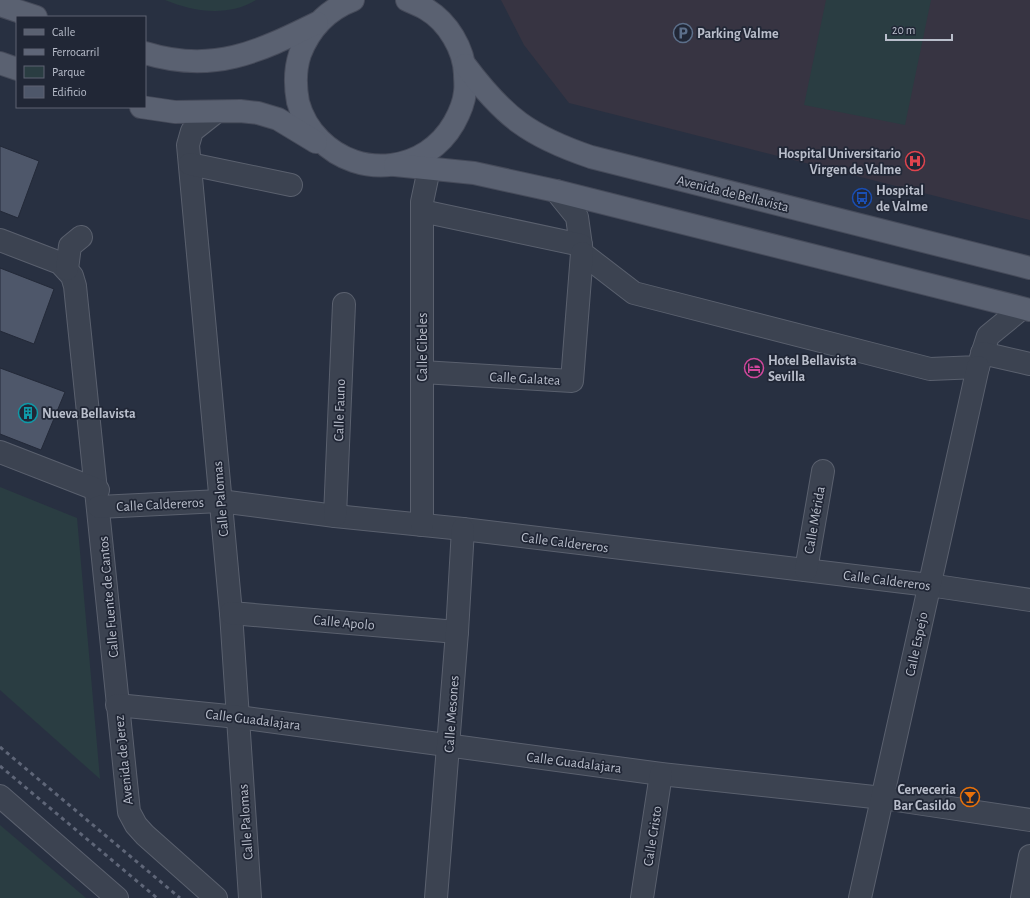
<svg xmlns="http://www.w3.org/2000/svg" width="1030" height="898" font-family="'Alegreya Sans',sans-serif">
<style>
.medical{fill:#373442}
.green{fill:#2a3d42}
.building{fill:#4e576a;stroke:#232938}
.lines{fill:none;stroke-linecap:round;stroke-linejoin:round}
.minor-casing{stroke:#5a606e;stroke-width:24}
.major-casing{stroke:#464b5a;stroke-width:24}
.minor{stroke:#3c4351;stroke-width:22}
.major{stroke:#5a6171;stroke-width:22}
.rail{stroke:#5f6678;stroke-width:3;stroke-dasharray:4 4;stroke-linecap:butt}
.labels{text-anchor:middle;stroke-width:3.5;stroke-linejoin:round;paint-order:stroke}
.poi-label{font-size:14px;font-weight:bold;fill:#b9becb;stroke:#212736;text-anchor:start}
.street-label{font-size:14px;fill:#b9becb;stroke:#212736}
</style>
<rect width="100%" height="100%" fill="#283041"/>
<!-- medical -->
<path class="medical" d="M 501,0 L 1030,0 L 1030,220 L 569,103 L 524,45 Z"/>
<!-- green -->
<g class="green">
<path d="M 165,0 L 256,0 C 228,17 194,12 165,0 Z"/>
<path d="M 826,0 L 931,0 L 905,125 L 804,105 Z"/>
<path d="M 0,487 L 77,518 L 100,779 L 0,690 Z"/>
<path d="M 0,825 L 86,898 L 0,898 Z"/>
</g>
<!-- building -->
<g class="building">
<path d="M 0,146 L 39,161 L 18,218 L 0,211 Z"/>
<path d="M 0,268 L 54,289 L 34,344 L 0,331 Z"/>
<path d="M 0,368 L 65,392 L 41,450 L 0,434 Z"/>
</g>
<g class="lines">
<defs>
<g id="minor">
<path d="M 216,112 L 192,131 L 188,145 L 231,613 L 250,898"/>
<path d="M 190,164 L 291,185"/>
<path d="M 556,191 L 577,217 L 582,253 L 634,293 L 930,369 L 978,367 L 988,336 L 1021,309"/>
<path d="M 422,211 L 581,245"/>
<path d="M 0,240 L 60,263 L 72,276 L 75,286 L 129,812 L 136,825 L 145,835 L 216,898"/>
<path d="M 67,269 L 70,246 L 81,237"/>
<path d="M 982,353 L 1030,364"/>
<path d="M 422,372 L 572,381 L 582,253"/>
<path d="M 0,452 L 98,490"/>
<path d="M 99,507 L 220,501 L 335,516 L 463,529 L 929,585 L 1030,600"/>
<path d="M 335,516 L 344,304"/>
<path d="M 422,525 L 422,202 L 429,169"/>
<path d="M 806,570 L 823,471"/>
<path d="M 231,613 L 457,632"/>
<path d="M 117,705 L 238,717 L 661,774 L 883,798 L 1030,820"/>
<path d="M 0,796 L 117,898"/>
<path d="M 436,898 L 457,632 L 463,529"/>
<path d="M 642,898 L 661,774"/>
<path d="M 860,898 L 978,367"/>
<path d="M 1022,898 L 1030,856"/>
</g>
<g id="major">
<path d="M 353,0 C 327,10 310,28 300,54 C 295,69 295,86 298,102 C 302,117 309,129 320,140 C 360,180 426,172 454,123 C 459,114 464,103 465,92 C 466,86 465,80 465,74 C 464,49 448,22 426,9 C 420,5 413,3 407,0"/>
<path d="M 0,5 L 36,17"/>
<path d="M 145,53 C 213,74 258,52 317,23"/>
<path d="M 0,63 L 17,69"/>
<path d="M 465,65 C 504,117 529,136 591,157 L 1030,268"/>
<path d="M 141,107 L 175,112 L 240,111 L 258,113 L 278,119 L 316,142"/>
<path d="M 395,165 L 474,173 L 556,191 L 1030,310"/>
</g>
</defs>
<!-- minor casing -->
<use href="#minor" class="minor-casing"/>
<!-- major casing -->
<use href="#major" class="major-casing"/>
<!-- minor -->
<use href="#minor" class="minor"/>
<!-- major -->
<use href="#major" class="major"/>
<!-- rail -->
<g class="rail">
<path d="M 0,747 L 180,898"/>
<path d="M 0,766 L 157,898"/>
</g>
</g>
<!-- icons -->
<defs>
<symbol id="parking-ring" viewBox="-11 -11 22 22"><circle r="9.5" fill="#212736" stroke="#5c6f8a" stroke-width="1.5"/><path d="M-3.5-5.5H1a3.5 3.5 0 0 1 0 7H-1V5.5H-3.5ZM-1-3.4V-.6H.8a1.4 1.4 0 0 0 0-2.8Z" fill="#5c6f8a"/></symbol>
<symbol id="hospital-ring" viewBox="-11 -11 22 22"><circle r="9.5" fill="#212736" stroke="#e0444e" stroke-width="1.5"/><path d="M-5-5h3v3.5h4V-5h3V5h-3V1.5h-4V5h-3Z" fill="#e0444e"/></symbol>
<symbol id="bus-ring" viewBox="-11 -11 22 22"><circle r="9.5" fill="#212736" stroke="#1a4fb4" stroke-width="1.5"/><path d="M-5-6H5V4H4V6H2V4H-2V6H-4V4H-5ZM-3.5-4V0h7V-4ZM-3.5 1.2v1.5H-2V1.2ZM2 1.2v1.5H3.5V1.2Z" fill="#1a4fb4"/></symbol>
<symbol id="hotel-ring" viewBox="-11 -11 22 22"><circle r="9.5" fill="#212736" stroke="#d1479c" stroke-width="1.5"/><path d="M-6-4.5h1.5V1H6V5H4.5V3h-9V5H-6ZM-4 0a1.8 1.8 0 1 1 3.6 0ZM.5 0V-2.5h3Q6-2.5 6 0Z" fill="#d1479c"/></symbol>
<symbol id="building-ring" viewBox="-11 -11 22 22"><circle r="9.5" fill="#212736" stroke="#0f9aa8" stroke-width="1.5"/><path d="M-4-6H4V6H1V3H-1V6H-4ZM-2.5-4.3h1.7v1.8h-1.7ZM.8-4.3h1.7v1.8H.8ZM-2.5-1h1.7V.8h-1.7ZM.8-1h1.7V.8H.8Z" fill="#0f9aa8"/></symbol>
<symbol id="bar-ring" viewBox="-11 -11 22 22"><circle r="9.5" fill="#212736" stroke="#e8710a" stroke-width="1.5"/><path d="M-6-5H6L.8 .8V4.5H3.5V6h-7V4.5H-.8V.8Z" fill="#e8710a"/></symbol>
</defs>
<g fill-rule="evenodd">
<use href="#parking-ring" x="672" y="22" width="22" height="22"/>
<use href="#hospital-ring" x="904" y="150" width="22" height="22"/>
<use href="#bus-ring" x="851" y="187" width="22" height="22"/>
<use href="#hotel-ring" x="743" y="357" width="22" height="22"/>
<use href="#building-ring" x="17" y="402" width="22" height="22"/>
<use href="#bar-ring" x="959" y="786" width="22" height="22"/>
</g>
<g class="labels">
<!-- poi labels -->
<g class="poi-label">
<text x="697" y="38">Parking Valme</text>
<text x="901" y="158" text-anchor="end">Hospital Universitario<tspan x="901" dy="16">Virgen de Valme</tspan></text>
<text x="876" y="195">Hospital<tspan x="876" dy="16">de Valme</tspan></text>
<text x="768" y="365">Hotel Bellavista<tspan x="768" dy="16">Sevilla</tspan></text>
<text x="42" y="418">Nueva Bellavista</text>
<text x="956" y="794" text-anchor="end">Cerveceria<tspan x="956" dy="16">Bar Casildo</tspan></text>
</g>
<!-- street labels -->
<g class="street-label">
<text transform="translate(733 193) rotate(14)" y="5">Avenida de Bellavista</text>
<text transform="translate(422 347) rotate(-90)" y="5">Calle Cibeles</text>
<text transform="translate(525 378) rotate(3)" y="5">Calle Galatea</text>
<text transform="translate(339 410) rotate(-88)" y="5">Calle Fauno</text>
<text transform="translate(220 499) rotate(-95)" y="5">Calle Palomas</text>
<text transform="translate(160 504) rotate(-3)" y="5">Calle Caldereros</text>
<text transform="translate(814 520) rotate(-80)" y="5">Calle Mérida</text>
<text transform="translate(565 542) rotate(7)" y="5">Calle Caldereros</text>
<text transform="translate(887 580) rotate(7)" y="5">Calle Caldereros</text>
<text transform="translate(108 597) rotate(-95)" y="5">Calle Fuente de Cantos</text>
<text transform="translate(344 622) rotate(5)" y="5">Calle Apolo</text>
<text transform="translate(916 644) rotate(-78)" y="5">Calle Espejo</text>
<text transform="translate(451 714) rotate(-86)" y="5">Calle Mesones</text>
<text transform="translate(253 719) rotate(7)" y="5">Calle Guadalajara</text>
<text transform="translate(123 760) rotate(-96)" y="5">Avenida de Jerez</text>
<text transform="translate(574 762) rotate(7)" y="5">Calle Guadalajara</text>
<text transform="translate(245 822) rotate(-94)" y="5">Calle Palomas</text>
<text transform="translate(652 836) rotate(-81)" y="5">Calle Cristo</text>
</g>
</g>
<!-- legend -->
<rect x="16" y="16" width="130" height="92" fill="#212736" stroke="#5e6372"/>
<rect x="24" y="29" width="20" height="6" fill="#5a6171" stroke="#5e6372"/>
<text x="52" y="36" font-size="12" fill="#b9becb">Calle</text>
<rect x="24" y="49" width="20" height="6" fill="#5f6678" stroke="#5e6372"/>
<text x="52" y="56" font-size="12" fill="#b9becb">Ferrocarril</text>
<rect x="24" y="66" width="20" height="12" fill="#2a3d42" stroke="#5e6372"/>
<text x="52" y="76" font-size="12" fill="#b9becb">Parque</text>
<rect x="24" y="86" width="20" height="12" fill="#4e576a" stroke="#5e6372"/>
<text x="52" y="96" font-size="12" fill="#b9becb">Edificio</text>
<!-- scale -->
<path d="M886 34v6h66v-6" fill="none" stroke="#b9becb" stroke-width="2"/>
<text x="892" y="34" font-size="12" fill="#b9becb" stroke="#212736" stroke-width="3" paint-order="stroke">20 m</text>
</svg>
